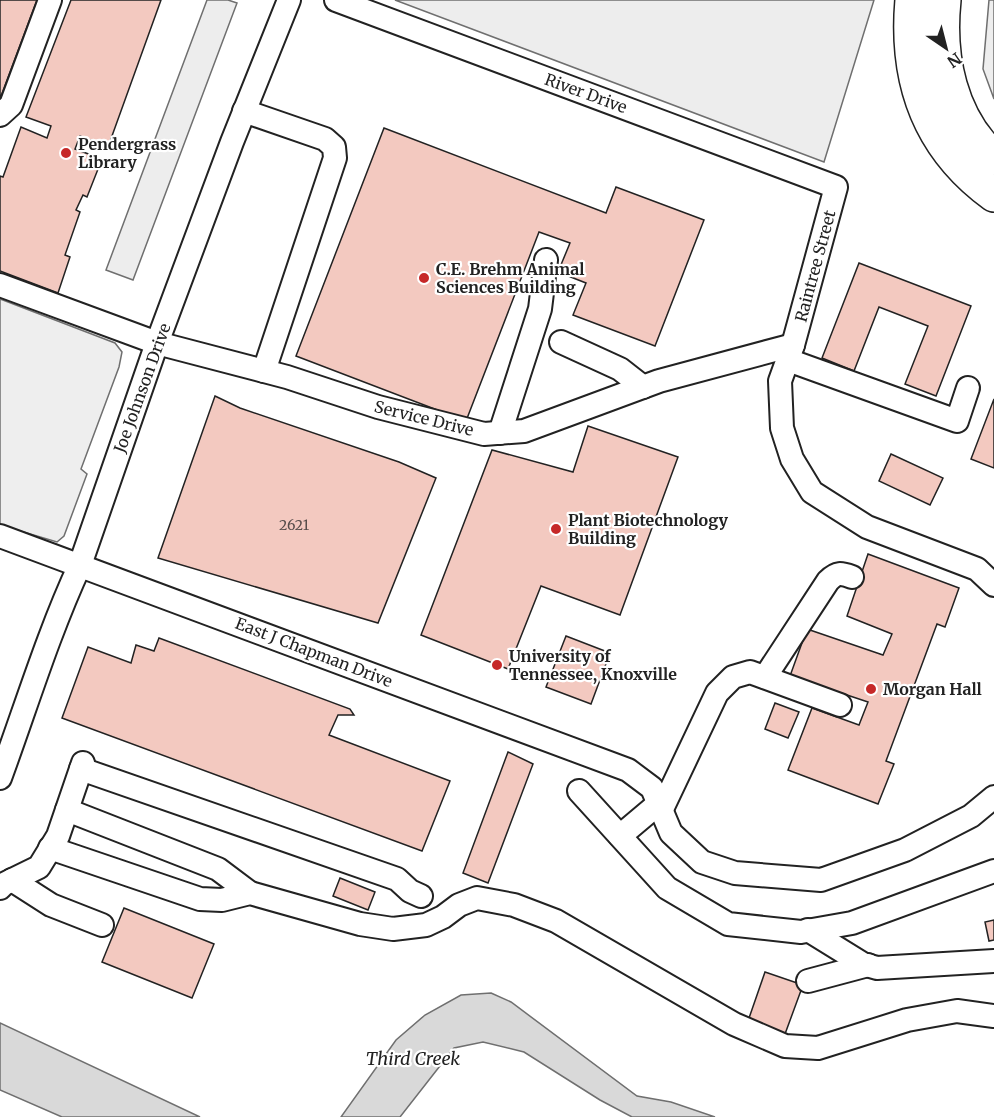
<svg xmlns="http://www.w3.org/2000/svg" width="994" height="1117" font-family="Merriweather,serif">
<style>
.green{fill:#eee;stroke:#6f6f6f;stroke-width:1.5}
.parking{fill:#ededed;stroke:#6f6f6f;stroke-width:1.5}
.water{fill:#d9d9d9;stroke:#6f6f6f;stroke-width:1.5}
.building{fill:#f3c9c0;stroke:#222;stroke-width:1.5}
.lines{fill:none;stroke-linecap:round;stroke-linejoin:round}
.minor-casing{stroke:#222;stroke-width:26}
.highway-casing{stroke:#222;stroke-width:36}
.minor{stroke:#fff;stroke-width:22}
.highway{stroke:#fff;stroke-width:33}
.poi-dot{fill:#c62828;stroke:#fff;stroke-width:2}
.labels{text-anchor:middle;stroke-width:4.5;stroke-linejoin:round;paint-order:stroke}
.number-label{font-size:14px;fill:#564c4a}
.street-label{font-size:16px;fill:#222;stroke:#fff}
.poi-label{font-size:16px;font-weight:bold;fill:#222;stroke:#fff;text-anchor:start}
.water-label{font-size:18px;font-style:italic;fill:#222;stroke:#fff}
</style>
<rect width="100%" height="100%" fill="#fff"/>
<!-- green -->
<g class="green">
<path d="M 989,0 L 994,0 L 994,99 L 983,69 Z"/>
<path d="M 0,299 L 115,343 L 122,352 L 119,367 L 81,469 L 87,474 L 64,536 L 57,542 L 0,525 Z"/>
</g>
<!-- parking -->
<g class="parking">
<path d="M 207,0 L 228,0 L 237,3 L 133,280 L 106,270 Z"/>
<path d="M 395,0 L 874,0 L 824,162 Z"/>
</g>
<!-- water -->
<g class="water">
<path d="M 491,993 L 511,1002 L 637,1096 L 671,1102 L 715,1117 L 632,1117 L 600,1100 L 524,1052 L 483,1042 L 454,1048 L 400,1117 L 341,1117 L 396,1040 L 425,1015 L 461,995 Z"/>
<path d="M 0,1023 L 200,1117 L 62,1117 L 0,1090 Z"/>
</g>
<!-- building -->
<g class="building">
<path d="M 0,0 L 37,0 L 0,99 Z"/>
<path d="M 71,0 L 161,0 L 108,147 L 80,136 L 75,149 L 102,159 L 87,197 L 83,195 L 76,210 L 80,212 L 65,255 L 70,257 L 58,293 L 0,271 L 0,176 L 3,177 L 21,127 L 47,138 L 51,126 L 26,117 Z"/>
<path d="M 384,128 L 606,213 L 616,187 L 704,220 L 655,346 L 573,315 L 586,283 L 558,272 L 570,243 L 539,232 L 466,421 L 296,356 Z"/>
<path d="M 859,263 L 971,306 L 936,396 L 905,384 L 928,326 L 879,307 L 854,371 L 822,358 Z"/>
<path d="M 215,396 L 240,408 L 399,462 L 436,478 L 378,623 L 158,558 Z"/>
<path d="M 994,399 L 994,468 L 971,459 Z"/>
<path d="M 588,426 L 678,457 L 620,615 L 541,586 L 508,669 L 421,635 L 492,450 L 573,472 Z"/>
<path d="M 891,454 L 943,478 L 930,505 L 879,481 Z"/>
<path d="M 868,554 L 959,588 L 945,627 L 937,624 L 886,761 L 894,764 L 878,804 L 788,770 L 812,708 L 859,725 L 868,702 L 790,676 L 807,629 L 883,655 L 892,634 L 847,616 Z"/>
<path d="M 566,636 L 610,653 L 591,704 L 546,687 Z"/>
<path d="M 159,638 L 350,709 L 354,715 L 338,715 L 329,735 L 450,781 L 422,851 L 62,718 L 88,647 L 131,663 L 136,645 L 154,651 Z"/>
<path d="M 775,703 L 799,712 L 788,738 L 765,729 Z"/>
<path d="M 508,752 L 533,764 L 488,883 L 463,873 Z"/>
<path d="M 340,878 L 375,892 L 368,910 L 333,896 Z"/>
<path d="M 124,908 L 214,944 L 192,998 L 102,962 Z"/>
<path d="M 994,920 L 994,940 L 989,941 L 985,922 Z"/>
<path d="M 765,972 L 803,985 L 785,1034 L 748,1021 Z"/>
</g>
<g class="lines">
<defs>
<g id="minor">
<path d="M 336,0 L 836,187 L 793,345 L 780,381 L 782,428 L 792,459 L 812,492 L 867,527 L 977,569 L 994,585"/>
<path d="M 244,111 L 325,139 L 334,147 L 335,158 L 264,371"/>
<path d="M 0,115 L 11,105 L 50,0"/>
<path d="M 0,285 L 157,343 L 287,377 L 378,407 L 484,434 L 524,431 L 659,381 L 793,345"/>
<path d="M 561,342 L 620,369 L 643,387"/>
<path d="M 788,360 L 957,421 L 968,388"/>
<path d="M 500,433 L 540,309 L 546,260"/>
<path d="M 0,536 L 628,770 L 652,788 L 671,833 L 702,862 L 735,873 L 821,880 L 905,850 L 971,816 L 994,797"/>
<path d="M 765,677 L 828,581 C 837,572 841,573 852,577"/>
<path d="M 81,769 L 397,879 L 410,891 L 421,896"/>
<path d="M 0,778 C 26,707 48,634 80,565 L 157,343 L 232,142 L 289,0"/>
<path d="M 579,791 L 667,888 L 728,924 L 801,932 L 852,923 L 994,871"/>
<path d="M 67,810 L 218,869 L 250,893"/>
<path d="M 661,811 L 717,693 L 733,677 L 750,672 L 840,705"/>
<path d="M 620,836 L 658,804"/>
<path d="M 50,848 L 200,899 L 222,900 L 250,893 L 360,924 L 393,929 L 426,925 L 443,917 L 459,905 L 477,898 L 514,905 L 556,921 L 734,1024 L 785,1046 L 818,1048 L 907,1020 L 957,1011 L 994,1016"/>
<path d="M 12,880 L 51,905 L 102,925"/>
<path d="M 0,888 L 4,884 L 39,867 L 58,836 L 83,763"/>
<path d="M 808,930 L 863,964 L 877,968 L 994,961"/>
<path d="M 808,981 L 868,965"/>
</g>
<g id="highway">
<path d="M 912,0 C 905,79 928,147 994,195"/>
<path d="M 944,0 C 938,57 950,118 994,158"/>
</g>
</defs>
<!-- minor casing -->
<use href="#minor" class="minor-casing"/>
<!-- highway casing -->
<use href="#highway" class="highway-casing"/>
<!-- minor -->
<use href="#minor" class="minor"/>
<!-- highway -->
<use href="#highway" class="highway"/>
</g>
<!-- markers -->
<g class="poi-dot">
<circle cx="66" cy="153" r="6"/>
<circle cx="424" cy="278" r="6"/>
<circle cx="556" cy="529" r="6"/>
<circle cx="497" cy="665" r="6"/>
<circle cx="871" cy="689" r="6"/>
</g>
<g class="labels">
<!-- number labels -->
<g class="number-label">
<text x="294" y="530">2621</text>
</g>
<!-- street labels -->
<g class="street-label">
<text transform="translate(586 93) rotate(20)" y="6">River Drive</text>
<text transform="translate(815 266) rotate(-75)" y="6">Raintree Street</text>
<text transform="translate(142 388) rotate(-70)" y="6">Joe Johnson Drive</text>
<text transform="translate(424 418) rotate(14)" y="6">Service Drive</text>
<text transform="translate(314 652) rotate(21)" y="6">East J Chapman Drive</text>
</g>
<!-- poi labels -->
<g class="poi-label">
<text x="78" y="150">Pendergrass<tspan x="78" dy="18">Library</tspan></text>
<text x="436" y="275">C.E. Brehm Animal<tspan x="436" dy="18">Sciences Building</tspan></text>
<text x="568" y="526">Plant Biotechnology<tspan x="568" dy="18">Building</tspan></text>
<text x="509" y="662">University of<tspan x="509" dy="18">Tennessee, Knoxville</tspan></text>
<text x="883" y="695">Morgan Hall</text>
</g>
<!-- water labels -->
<g class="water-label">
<text x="413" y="1065">Third Creek</text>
</g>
</g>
<!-- north arrow -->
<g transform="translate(946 48) rotate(145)" stroke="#ffffff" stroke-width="4.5" paint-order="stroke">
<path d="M0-4.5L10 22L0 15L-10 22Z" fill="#222222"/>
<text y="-9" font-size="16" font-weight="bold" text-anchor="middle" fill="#222222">N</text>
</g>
</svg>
